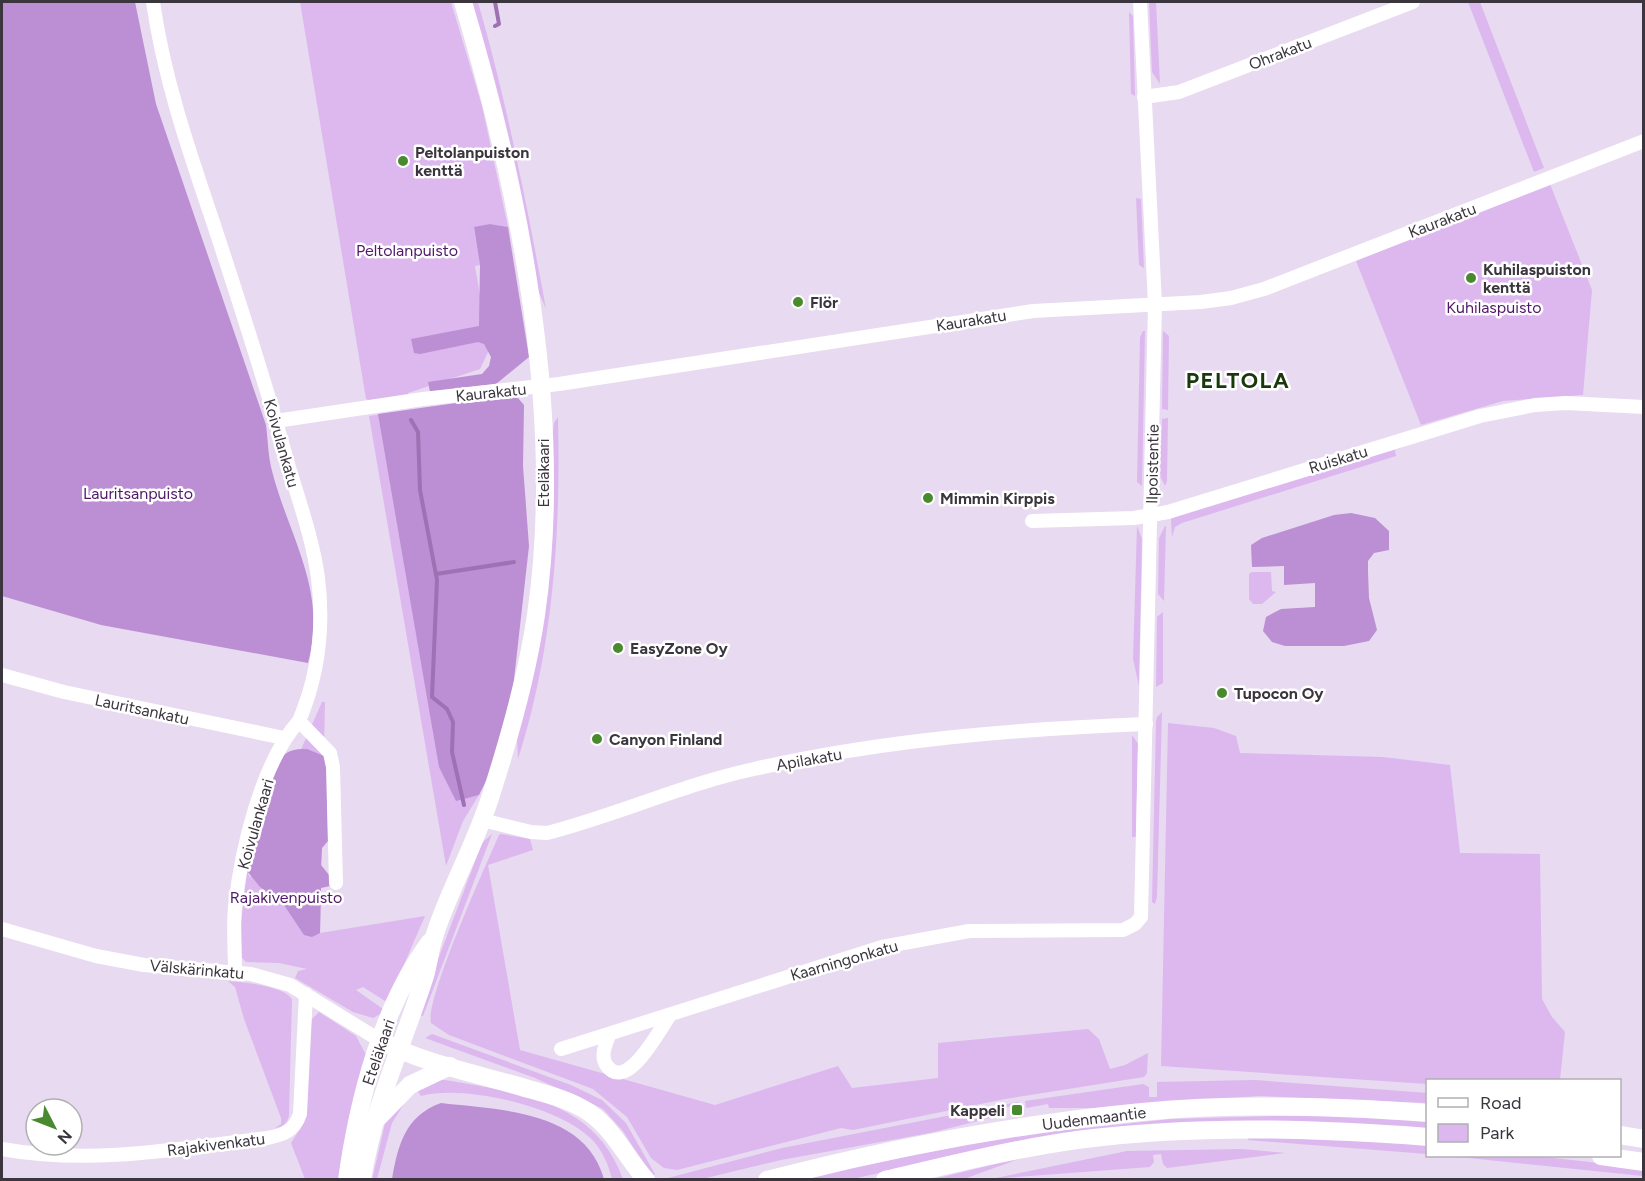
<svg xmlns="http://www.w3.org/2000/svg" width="1645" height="1181" font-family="Figtree,sans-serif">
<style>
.green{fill:#dcb8ef}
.forest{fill:#bc8ed3}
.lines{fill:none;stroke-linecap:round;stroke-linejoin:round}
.stream{stroke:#9d71b3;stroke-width:4}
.street{stroke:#fff;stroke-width:14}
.secondary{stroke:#fff;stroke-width:18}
.poi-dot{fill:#488a2d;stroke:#fff;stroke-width:2}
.labels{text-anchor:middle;stroke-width:5;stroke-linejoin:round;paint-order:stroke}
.street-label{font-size:16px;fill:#3b363e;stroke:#fff}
.poi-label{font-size:16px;font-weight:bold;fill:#3b363e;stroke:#fff;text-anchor:start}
.park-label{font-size:16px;fill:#511869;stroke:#fff}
.district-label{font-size:22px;font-weight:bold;letter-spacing:1.5px;fill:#19380b;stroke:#fff}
</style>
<rect width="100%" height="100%" fill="#e8daf0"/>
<!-- green -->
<g class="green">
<path d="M 300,2 L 451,2 L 482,106 L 508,227 L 490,224 L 474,228 L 480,265 L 475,266 L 489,350 L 480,369 L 408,393 L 408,395 L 370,401 L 366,399 Z"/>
<path d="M 469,2 L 478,2 C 507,103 527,205 546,309 L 537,288 Z"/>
<path d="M 1149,2 L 1156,2 L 1160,84 L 1152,72 Z"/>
<path d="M 1468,2 L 1480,2 L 1544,168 L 1534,172 Z"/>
<path d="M 1129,12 L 1133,16 L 1135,96 L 1131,94 Z"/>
<path d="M 1550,184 L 1592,290 L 1583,395 L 1503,401 L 1421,425 L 1356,261 Z"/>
<path d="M 1136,198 L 1141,199 L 1144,268 L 1139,265 Z"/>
<path d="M 1143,331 L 1145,331 L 1142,486 L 1137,482 L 1140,337 Z"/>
<path d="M 1163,331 L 1169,336 L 1168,410 L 1162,409 Z"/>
<path d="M 474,401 L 456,800 L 479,795 L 463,821 L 446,866 L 369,416 Z"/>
<path d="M 558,417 C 561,532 553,649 518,759 L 517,739 L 554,423 Z"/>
<path d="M 1168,418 L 1167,481 L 1165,486 L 1160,476 L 1162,419 Z"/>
<path d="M 1428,438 L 1395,450 L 1396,456 L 1182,523 L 1175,527 L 1172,537 L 1171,519 L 1179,515 Z"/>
<path d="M 1137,526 L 1142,539 L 1139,686 L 1133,659 Z"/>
<path d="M 1165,526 L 1166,526 L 1164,601 L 1158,594 L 1159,538 Z"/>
<path d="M 1252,572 L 1271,572 L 1272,591 L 1276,592 L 1262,604 L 1253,604 L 1249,599 L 1249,574 Z"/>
<path d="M 1163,612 L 1163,683 L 1156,687 L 1157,617 Z"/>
<path d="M 322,702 L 325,702 L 320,933 L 425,916 L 389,999 L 385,1001 L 363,987 L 356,990 L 386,1011 L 373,1018 L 353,1012 L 295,978 L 298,971 L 307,969 L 279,963 L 246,962 L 242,958 L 241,923 L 247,871 L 250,878 L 275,808 Z"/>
<path d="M 1162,712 L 1157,897 L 1155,904 L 1152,902 L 1156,722 L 1157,717 Z"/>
<path d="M 1168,723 L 1214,728 L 1236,736 L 1240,753 L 1383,757 L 1450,765 L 1460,853 L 1540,854 L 1542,999 L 1552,1017 L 1565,1032 L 1560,1080 L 1428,1080 L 1427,1084 L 1161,1066 Z"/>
<path d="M 1132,735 L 1138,744 L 1136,837 L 1132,837 Z"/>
<path d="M 492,834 L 423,1016 L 417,1015 L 482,843 Z"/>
<path d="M 501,834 L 530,839 L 533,850 L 488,865 L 520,1050 L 715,1105 L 838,1066 L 852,1088 L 938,1078 L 938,1043 L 1088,1029 L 1099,1039 L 1110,1069 L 1125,1065 L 1148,1053 L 1147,1073 L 1144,1077 L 1005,1099 L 853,1130 L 841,1128 L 677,1170 L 664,1168 L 651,1158 L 627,1117 L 593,1089 L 449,1035 L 431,1023 C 425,999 486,865 499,835 Z"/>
<path d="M 228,981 C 243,982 284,986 292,999 L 289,1115 C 288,1123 283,1127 275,1128 L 281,1124 L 281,1118 L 244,1019 L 235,987 Z"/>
<path d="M 319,1012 L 356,1036 L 366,1055 L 341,1179 L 305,1179 L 291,1143 L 305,1121 L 308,1037 L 312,1019 Z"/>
<path d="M 432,1034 L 571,1085 L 602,1100 L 626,1123 L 655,1174 L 652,1177 L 623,1131 L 603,1109 L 535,1078 L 425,1038 Z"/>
<path d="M 439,1079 C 514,1092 594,1098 623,1179 L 612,1179 C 608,1163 601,1147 588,1136 C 555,1106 463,1084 421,1096 L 415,1087 Z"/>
<path d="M 1255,1080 L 1428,1093 L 1427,1103 L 1259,1096 L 1093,1108 L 1049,1108 L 1048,1104 L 1026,1108 L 1025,1101 L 1143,1084 L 1149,1087 L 1149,1097 L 1157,1097 L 1157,1082 Z"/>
<path d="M 410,1094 L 392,1123 L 377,1179 L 372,1180 L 386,1119 Z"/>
<path d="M 1018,1102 L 1019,1105 L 1006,1107 L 1006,1114 L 930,1133 L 781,1160 L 702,1179 L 664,1179 L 782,1148 Z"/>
<path d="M 1308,1115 L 1427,1120 L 1427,1130 L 1306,1124 L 929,1162 L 852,1179 L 794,1180 L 1008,1136 L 1171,1119 Z"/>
<path d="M 1248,1137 L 1427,1144 L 1427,1154 L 1248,1140 Z"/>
<path d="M 1243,1149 L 1285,1153 L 1167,1168 L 1163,1164 L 1161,1154 L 1153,1155 L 1154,1162 L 1150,1167 L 991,1179 L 1127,1151 Z"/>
<path d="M 1450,1156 L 1536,1156 L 1643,1168 L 1643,1176 Z"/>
<path d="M 1024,1157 L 964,1179 L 930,1180 Z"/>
</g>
<!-- forest -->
<g class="forest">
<path d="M 2,2 L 135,2 L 156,104 L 266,425 C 268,440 268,456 272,471 C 289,537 328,591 308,663 L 101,625 L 2,596 Z"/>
<path d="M 490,224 L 508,227 L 529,357 L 496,384 L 430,392 L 428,382 L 482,374 L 489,366 L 491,357 L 484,344 L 478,342 L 420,354 L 414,353 L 411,339 L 479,326 L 480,265 L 474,227 Z"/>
<path d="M 506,396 L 518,398 L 524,405 L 523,466 L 529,546 L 512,697 L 491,771 L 479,795 L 456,801 L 439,767 L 378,414 Z"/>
<path d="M 1351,513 L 1375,518 L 1389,531 L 1389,550 L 1374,553 L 1368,561 L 1368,572 L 1369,598 L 1377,630 L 1369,641 L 1344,646 L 1285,646 L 1272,642 L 1263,631 L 1266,617 L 1281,609 L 1315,607 L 1315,583 L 1284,585 L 1284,566 L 1252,567 L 1251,545 L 1262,538 L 1334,515 Z"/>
<path d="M 307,749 L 324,756 L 327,765 L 328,841 L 322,848 L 321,865 L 329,875 L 330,886 L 321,888 L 320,933 L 312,937 L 304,935 L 282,902 L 260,887 L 247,871 C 253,846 267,772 284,755 C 291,749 299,749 307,749 Z"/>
<path d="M 441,1103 C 500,1110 585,1110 604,1179 L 392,1179 C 398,1145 405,1116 441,1103 Z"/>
</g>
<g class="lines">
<!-- stream -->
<g class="stream">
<path d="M 495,2 L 499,24 L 495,26"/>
<path d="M 411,420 L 418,432 L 420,490 L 437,580 L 432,697 L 447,709 L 453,722 L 452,752 L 464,805"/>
<path d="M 436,574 L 514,562"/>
</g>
<!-- street -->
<g class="street">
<path d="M 153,2 C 164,79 189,151 214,225 C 240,304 266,384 288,464 C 299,501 313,540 318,578 C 324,626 318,676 299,721 L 330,753 L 333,767 L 336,883"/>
<path d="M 1144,97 L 1179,92 L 1413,2"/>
<path d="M 276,421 L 423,399 L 559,384 L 1033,311 L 1201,302 L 1231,298 L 1264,289 L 1644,141"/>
<path d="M 1032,521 L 1134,518 L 1168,512 L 1480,416 L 1535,405 L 1566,403 L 1644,407"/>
<path d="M 2,675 L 64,692 L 284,738"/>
<path d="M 482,820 L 531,832 L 547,833 C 617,815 684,784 754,769 C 882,740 1015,729 1146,724"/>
<path d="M 2,929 L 96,956 L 144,965 L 251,974 L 290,985 L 381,1041"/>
<path d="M 235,972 C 235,951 233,928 235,907 C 241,851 261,763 299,721"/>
<path d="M 609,1035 C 605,1046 600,1057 607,1066 C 627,1093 660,1029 670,1015"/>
<path d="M 561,1049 L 882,947 L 969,931 L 1123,930 L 1135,924 L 1141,917 L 1155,304 L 1140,2"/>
<path d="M 2,1149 C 90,1165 179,1149 267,1138 C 284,1135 294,1131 300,1114 L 306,994"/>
</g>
<!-- secondary -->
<g class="secondary">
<path d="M 381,1041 C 425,1064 478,1074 525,1088 C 547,1094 571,1100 590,1113 C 613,1129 627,1158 646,1180"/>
<path d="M 379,1117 L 410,1085 L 450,1066"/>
<path d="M 1620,1135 L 1644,1139"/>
<path d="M 1601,1156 L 1644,1162"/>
<path d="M 347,1180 C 358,1101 382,1006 430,942"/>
<path d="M 362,1180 C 373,1108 403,1044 425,976 C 429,962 430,948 435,934 C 450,888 475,845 490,798 C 509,739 527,677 536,615 C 565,415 520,193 463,2"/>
<path d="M 767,1180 C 890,1148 1015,1124 1142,1112 C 1236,1103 1333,1106 1428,1113"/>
<path d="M 885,1180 C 948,1165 1013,1149 1077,1140 C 1194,1125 1311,1128 1428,1137"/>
</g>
</g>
<!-- markers -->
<g class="poi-dot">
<circle cx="403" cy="161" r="6"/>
<circle cx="1471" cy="278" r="6"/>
<circle cx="798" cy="302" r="6"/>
<circle cx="928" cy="498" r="6"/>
<circle cx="618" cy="648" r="6"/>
<circle cx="1222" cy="693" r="6"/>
<circle cx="597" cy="739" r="6"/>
<rect x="1011" y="1104" width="12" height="12" rx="3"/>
</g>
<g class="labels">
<!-- street labels -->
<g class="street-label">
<text transform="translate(1280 53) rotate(-21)" y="6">Ohrakatu</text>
<text transform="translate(1442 220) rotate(-21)" y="6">Kaurakatu</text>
<text transform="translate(971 320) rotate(-9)" y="6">Kaurakatu</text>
<text transform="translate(491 392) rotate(-6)" y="6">Kaurakatu</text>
<text transform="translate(282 443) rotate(74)" y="6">Koivulankatu</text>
<text transform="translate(1338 459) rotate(-17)" y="6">Ruiskatu</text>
<text transform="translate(1152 464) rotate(-89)" y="6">Ilpoistentie</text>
<text transform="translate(543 473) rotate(-90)" y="6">Eteläkaari</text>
<text transform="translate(142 709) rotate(12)" y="6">Lauritsankatu</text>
<text transform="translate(809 759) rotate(-10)" y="6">Apilakatu</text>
<text transform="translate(255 824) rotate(-74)" y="6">Koivulankaari</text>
<text transform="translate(844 960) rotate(-16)" y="6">Kaarningonkatu</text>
<text transform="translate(197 969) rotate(5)" y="6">Välskärinkatu</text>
<text transform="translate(378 1052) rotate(-71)" y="6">Eteläkaari</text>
<text transform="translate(1094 1118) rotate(-7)" y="6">Uudenmaantie</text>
<text transform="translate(216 1144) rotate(-7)" y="6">Rajakivenkatu</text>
</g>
<!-- poi labels -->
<g class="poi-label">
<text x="415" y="158">Peltolanpuiston<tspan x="415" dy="18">kenttä</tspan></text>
<text x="1483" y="275">Kuhilaspuiston<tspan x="1483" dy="18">kenttä</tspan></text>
<text x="810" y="308">Flör</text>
<text x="940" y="504">Mimmin Kirppis</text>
<text x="630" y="654">EasyZone Oy</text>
<text x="1234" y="699">Tupocon Oy</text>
<text x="609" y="745">Canyon Finland</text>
<text x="1005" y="1116" text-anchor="end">Kappeli</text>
</g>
<!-- park labels -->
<g class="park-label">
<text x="407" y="256">Peltolanpuisto</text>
<text x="1494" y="313">Kuhilaspuisto</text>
<text x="138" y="499">Lauritsanpuisto</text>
<text x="286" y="903">Rajakivenpuisto</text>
</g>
<!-- district labels -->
<g class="district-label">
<text x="1238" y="388">PELTOLA</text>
</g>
</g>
<!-- border -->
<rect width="1645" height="1181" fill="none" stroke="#3b363e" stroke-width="6"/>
<!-- legend -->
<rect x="1426" y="1079" width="195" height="78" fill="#ffffff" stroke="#b1afb2" stroke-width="1.5"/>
<rect x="1438" y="1098" width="30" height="9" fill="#ffffff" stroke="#b1afb2" stroke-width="1.5"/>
<text x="1480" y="1109" font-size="18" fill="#3b363e">Road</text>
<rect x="1438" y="1124" width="30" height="18" fill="#dcb8ef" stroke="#b1afb2" stroke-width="1.5"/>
<text x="1480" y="1139" font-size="18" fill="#3b363e">Park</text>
<!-- north arrow -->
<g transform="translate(54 1127) rotate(132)"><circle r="28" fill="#ffffff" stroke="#b1afb2" stroke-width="1.5"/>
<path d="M0-4.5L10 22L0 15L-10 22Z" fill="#488a2d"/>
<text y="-9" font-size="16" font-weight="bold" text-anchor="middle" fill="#3b363e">N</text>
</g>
</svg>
